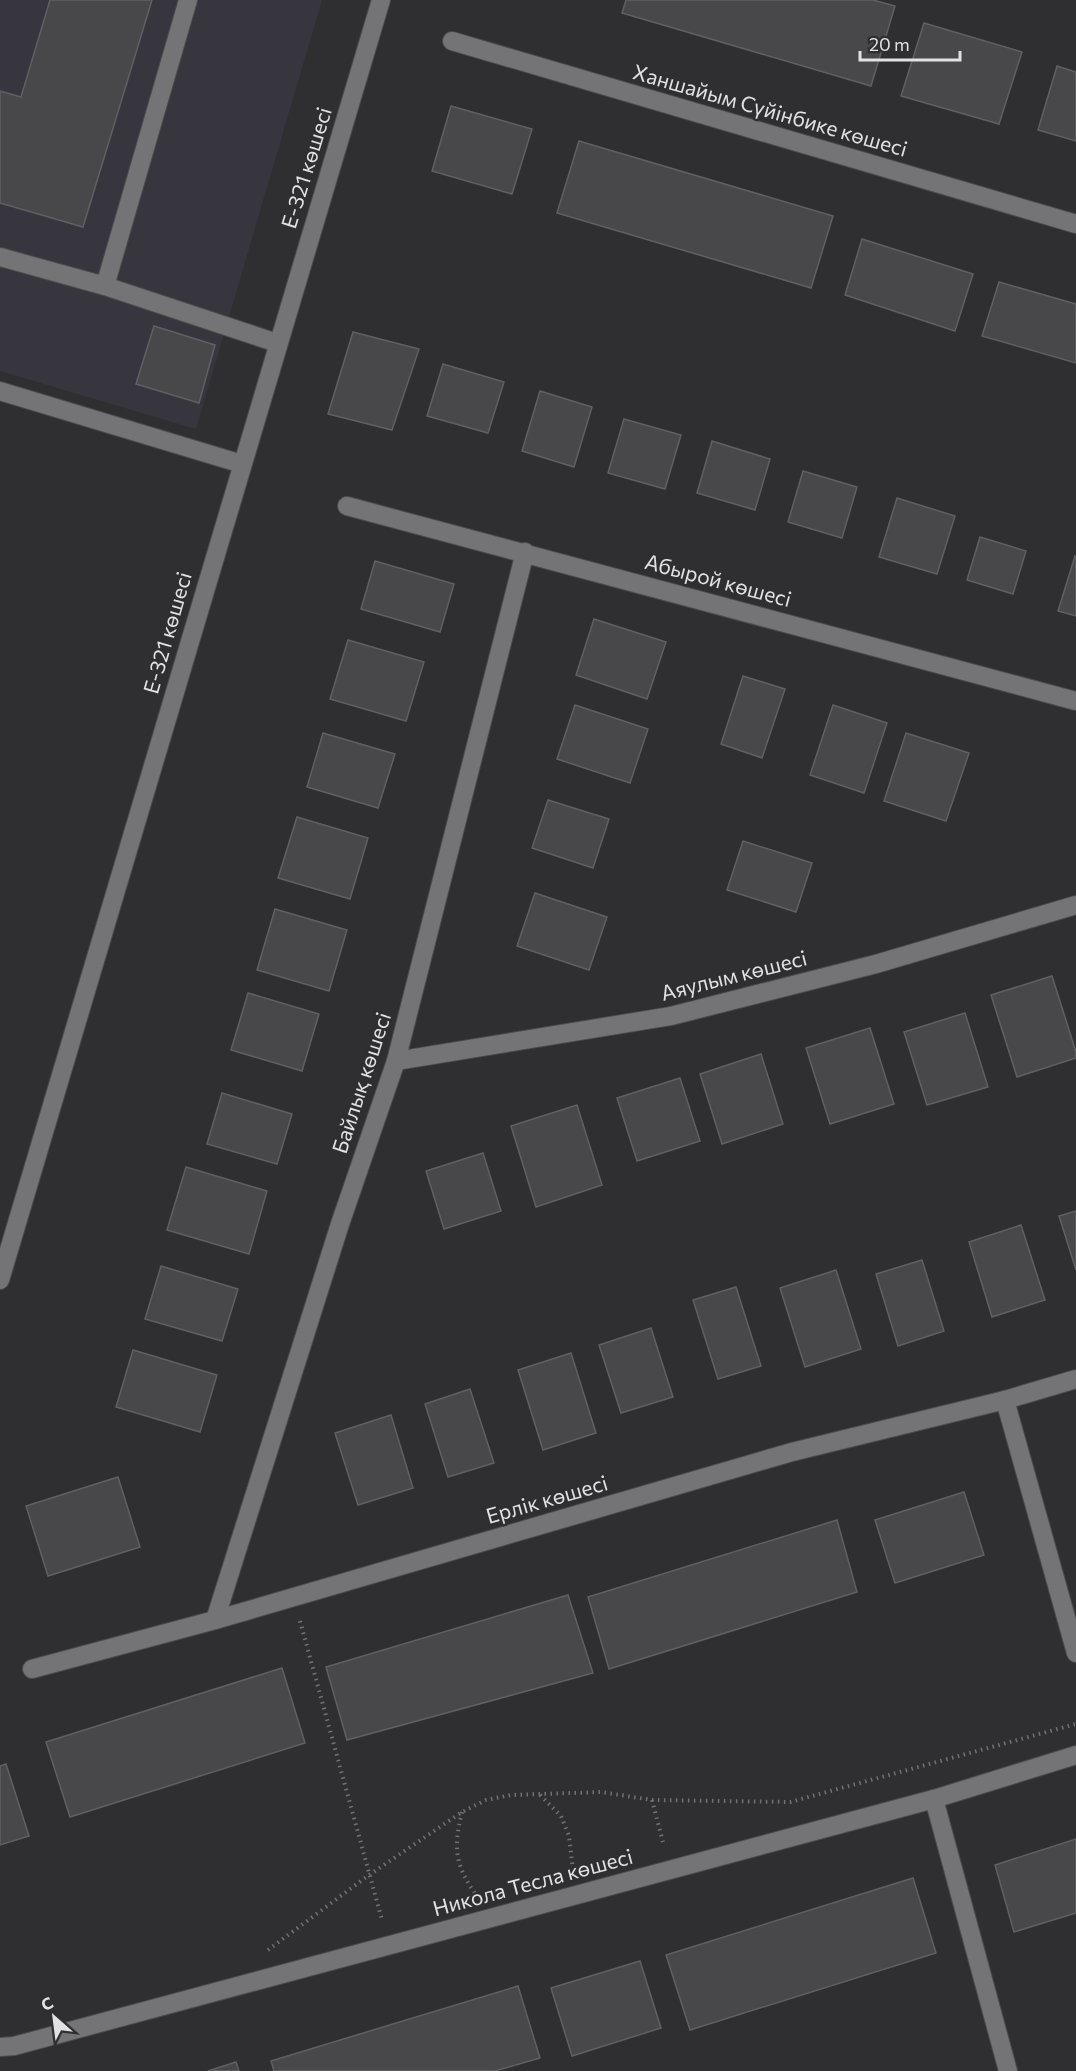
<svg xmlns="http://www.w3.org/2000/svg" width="1076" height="2071" font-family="Commissioner,sans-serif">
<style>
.built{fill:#37363f}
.building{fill:#48484b;stroke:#606064;stroke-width:1.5}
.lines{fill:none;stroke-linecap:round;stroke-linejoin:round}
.minor-casing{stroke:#4c4c4f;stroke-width:20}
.path{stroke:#727275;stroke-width:4;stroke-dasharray:1.5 4.5;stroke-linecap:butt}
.minor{stroke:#747477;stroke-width:18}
.labels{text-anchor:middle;stroke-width:5;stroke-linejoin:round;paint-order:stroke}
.street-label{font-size:21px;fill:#e2e2e4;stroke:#2f2f32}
</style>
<rect width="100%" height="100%" fill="#2f2f32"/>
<!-- built -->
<path class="built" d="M 0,0 L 322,0 L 196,429 L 0,371 Z"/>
<!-- building -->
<g class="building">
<path d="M 50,0 L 152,0 L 83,227 L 0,203 L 0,91 L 21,97 Z"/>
<path d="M 626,0 L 873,0 L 895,6 L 871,86 L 622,13 Z"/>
<path d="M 924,23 L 1022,52 L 999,124 L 901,96 Z"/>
<path d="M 1057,66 L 1076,72 L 1076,141 L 1038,130 Z"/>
<path d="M 451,106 L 532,129 L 512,194 L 432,171 Z"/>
<path d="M 579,141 L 833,216 L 811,288 L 557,213 Z"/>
<path d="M 862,239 L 973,274 L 955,331 L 845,295 Z"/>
<path d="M 999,282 L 1076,304 L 1076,363 L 982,336 Z"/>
<path d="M 154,326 L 215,345 L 199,403 L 136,384 Z"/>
<path d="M 353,332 L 419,349 L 392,430 L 328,414 Z"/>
<path d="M 443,364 L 504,382 L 488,433 L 427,416 Z"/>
<path d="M 540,391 L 592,407 L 574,467 L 522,451 Z"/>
<path d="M 624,419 L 681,435 L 665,489 L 608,473 Z"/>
<path d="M 712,441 L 770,459 L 755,510 L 697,493 Z"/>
<path d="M 803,471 L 857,487 L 842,538 L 788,522 Z"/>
<path d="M 897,498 L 955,516 L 937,574 L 879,557 Z"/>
<path d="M 980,537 L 1026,551 L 1013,594 L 967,580 Z"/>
<path d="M 1075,556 L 1076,557 L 1076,616 L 1058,611 Z"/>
<path d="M 375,561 L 454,584 L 440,632 L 361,609 Z"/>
<path d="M 594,619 L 666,642 L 647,699 L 576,675 Z"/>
<path d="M 348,640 L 424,662 L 406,721 L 330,699 Z"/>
<path d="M 743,676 L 785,689 L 762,758 L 721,744 Z"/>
<path d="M 575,705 L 648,729 L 630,783 L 557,759 Z"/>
<path d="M 833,705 L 887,723 L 864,793 L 810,775 Z"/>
<path d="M 323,733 L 395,754 L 378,808 L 307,787 Z"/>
<path d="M 906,733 L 969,753 L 946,821 L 884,801 Z"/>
<path d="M 548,800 L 609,819 L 593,868 L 532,848 Z"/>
<path d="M 297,817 L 368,838 L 350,899 L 278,878 Z"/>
<path d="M 743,841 L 812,863 L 796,912 L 727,890 Z"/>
<path d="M 535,893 L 607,917 L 589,970 L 517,946 Z"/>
<path d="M 275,909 L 347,930 L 329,991 L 257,970 Z"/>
<path d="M 1052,976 L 1076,1052 L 1076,1058 L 1017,1077 L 991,995 Z"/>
<path d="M 248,993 L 319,1014 L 302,1071 L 231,1050 Z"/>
<path d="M 965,1013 L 988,1087 L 927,1105 L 904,1032 Z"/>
<path d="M 870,1028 L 894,1104 L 830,1124 L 806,1048 Z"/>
<path d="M 761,1054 L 783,1124 L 722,1144 L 700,1074 Z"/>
<path d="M 680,1078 L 700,1141 L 637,1161 L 617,1098 Z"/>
<path d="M 222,1093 L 292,1114 L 277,1164 L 207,1144 Z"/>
<path d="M 577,1105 L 602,1185 L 536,1207 L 511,1126 Z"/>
<path d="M 483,1153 L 501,1211 L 444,1229 L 426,1171 Z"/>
<path d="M 186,1167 L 267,1191 L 249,1254 L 167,1230 Z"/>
<path d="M 1076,1211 L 1076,1270 L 1059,1216 Z"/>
<path d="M 1021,1225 L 1045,1300 L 992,1317 L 969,1242 Z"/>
<path d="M 922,1260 L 944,1331 L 898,1346 L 876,1274 Z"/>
<path d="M 161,1266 L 238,1289 L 222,1341 L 145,1319 Z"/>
<path d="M 836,1270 L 861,1349 L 805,1367 L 780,1288 Z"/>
<path d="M 736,1287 L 761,1366 L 718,1379 L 693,1300 Z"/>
<path d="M 651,1328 L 673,1397 L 621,1413 L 599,1345 Z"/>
<path d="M 133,1350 L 217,1375 L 200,1432 L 116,1407 Z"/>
<path d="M 571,1353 L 596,1433 L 543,1450 L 518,1370 Z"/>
<path d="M 470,1389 L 494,1463 L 448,1477 L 425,1404 Z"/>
<path d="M 391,1415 L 413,1488 L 358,1505 L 335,1433 Z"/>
<path d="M 118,1477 L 140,1547 L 48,1576 L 26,1506 Z"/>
<path d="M 964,1492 L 984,1555 L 895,1583 L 875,1520 Z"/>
<path d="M 837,1520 L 857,1592 L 609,1669 L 588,1597 Z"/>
<path d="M 568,1595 L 593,1673 L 347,1740 L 326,1667 Z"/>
<path d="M 282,1668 L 305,1743 L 70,1817 L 46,1742 Z"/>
<path d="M 6,1764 L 29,1836 L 0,1845 L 0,1766 Z"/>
<path d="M 1076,1839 L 1076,1913 L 1014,1932 L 995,1865 Z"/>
<path d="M 913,1878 L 936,1953 L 690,2030 L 666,1955 Z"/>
<path d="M 640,1961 L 661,2028 L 572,2056 L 551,1988 Z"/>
<path d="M 518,1986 L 540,2058 L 495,2071 L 274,2071 L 271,2061 Z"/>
<path d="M 236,2062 L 239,2071 L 208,2071 Z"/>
</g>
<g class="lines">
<defs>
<g id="minor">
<path d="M 452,41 L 1076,224"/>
<path d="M 0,257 L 105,286 L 277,343"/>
<path d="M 105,286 L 188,0"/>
<path d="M 0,391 L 242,464"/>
<path d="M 347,506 L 1076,701"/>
<path d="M 396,1061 L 671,1016 L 876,964 L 1076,905"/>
<path d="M 0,1280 L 381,0"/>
<path d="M 1005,1400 L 1076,1653"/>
<path d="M 215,1620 L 340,1224 L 396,1061 L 525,552"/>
<path d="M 32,1669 L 215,1620 L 792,1452 L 1005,1400 L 1076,1379"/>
<path d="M 934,1799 L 1008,2071"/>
<path d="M 0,2047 L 14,2046 L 934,1799 L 1076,1755"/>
</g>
</defs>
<!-- minor casing -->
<use href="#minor" class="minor-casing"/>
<!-- path -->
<g class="path">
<path d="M 300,1621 L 382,1920"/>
<path d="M 540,1795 L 561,1816 L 569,1836 L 573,1870"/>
<path d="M 652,1800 L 664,1846"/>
<path d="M 462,1812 C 453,1848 455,1865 476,1895"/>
<path d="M 268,1950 L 369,1875 L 462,1812 L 486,1800 L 511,1795 L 601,1792 L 652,1800 L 790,1802 L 1076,1724"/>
</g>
<!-- minor -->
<use href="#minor" class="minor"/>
</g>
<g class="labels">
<!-- street labels -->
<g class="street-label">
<text transform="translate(770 111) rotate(16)" y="7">Ханшайым Сүйінбике көшесі</text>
<text transform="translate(307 168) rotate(-73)" y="7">Е-321 көшесі</text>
<text transform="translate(718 581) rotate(15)" y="7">Абырой көшесі</text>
<text transform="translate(168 633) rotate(-74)" y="7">Е-321 көшесі</text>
<text transform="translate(734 976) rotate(-14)" y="7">Аяулым көшесі</text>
<text transform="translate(362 1083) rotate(-72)" y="7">Байлық көшесі</text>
<text transform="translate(547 1500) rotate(-16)" y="7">Ерлік көшесі</text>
<text transform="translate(533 1883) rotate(-15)" y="7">Никола Тесла көшесі</text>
</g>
</g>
<!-- north arrow -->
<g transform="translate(54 2017) rotate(332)" stroke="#2f2f32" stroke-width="4.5" paint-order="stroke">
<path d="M0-4.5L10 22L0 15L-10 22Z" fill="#e2e2e4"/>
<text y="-9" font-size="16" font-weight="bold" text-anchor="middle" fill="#e2e2e4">С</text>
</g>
<!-- scale -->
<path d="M860 51v9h100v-9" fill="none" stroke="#e2e2e4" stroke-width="3"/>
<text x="869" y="51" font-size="18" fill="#e2e2e4" stroke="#2f2f32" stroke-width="4.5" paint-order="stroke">20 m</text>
</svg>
